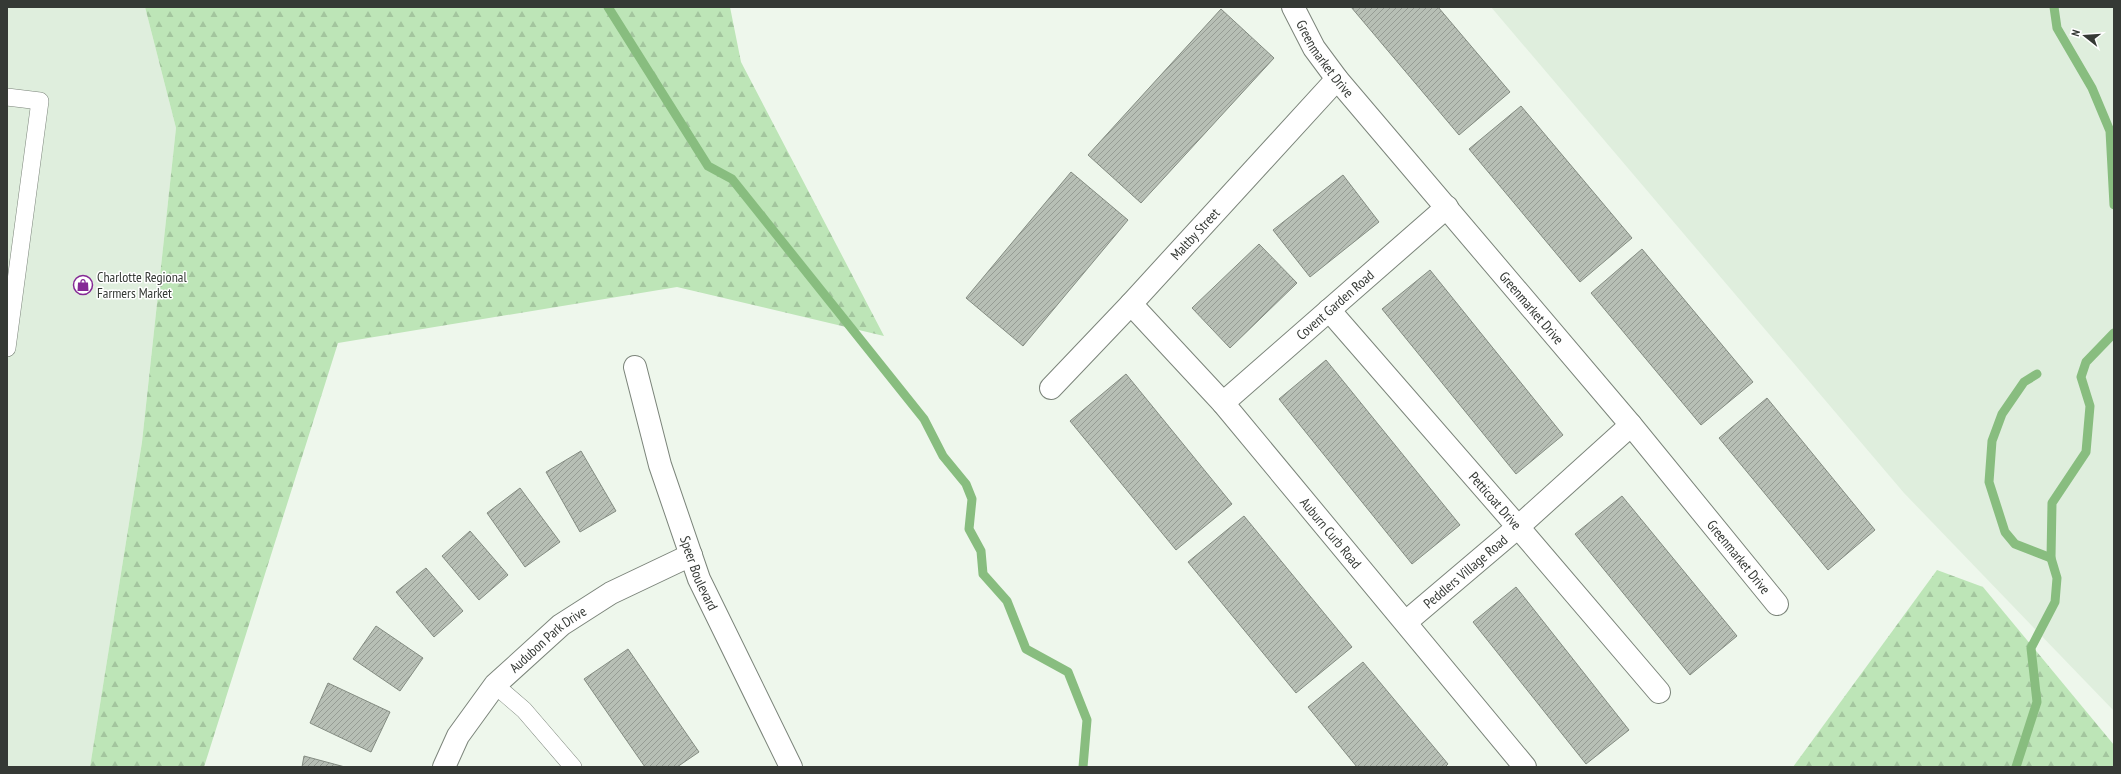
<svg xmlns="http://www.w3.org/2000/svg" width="2121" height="774" font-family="'PT Sans Narrow',sans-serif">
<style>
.built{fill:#dfeedd}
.forest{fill:url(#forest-firs)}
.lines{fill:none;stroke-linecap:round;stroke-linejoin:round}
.stream{stroke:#88bd7f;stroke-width:9}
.building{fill:url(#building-hatch);stroke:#848c82}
.service-casing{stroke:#7b847a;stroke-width:18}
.minor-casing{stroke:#7b847a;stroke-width:24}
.service{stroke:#fff;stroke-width:17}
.minor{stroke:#fff;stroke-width:22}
.labels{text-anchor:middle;stroke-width:3;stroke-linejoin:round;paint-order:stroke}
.street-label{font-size:14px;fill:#353935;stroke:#fff}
.poi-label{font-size:14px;fill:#353935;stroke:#fff;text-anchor:start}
</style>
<defs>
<pattern id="forest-firs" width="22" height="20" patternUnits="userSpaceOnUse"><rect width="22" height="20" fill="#bde5b7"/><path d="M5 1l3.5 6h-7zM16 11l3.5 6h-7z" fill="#a3c59e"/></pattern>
<pattern id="building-hatch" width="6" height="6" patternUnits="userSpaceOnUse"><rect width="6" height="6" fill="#b7bfb5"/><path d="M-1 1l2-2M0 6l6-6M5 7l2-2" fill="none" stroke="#969c94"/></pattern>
</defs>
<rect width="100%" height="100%" fill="#eef7ec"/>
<!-- built -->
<g class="built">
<path d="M 7,7 L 145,7 L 176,128 L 142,442 L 90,767 L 7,767 Z"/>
<path d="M 1491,7 L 2114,7 L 2114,711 L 1904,493 Z"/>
</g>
<!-- forest -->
<g class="forest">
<path d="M 145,7 L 730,7 L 741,62 L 884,336 L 677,287 L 338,343 L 204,767 L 90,767 L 142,442 L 176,128 Z"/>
<path d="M 1937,570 L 1983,587 L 2114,745 L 2114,767 L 1793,767 Z"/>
</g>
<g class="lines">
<!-- stream -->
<g class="stream">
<path d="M 608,7 L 708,166 L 732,179 L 924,419 L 943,456 L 966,484 L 972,499 L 969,529 L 981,551 L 983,574 L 1007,601 L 1026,649 L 1068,672 L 1087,720 L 1083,767"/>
<path d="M 2054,7 L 2057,28 L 2092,88 L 2110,131 L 2114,205"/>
<path d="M 2037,374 L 2024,382 L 2002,414 L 1992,441 L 1989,482 L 2005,532 L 2015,544 L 2051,558"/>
<path d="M 2016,767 L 2037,702 L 2031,648 L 2055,602 L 2057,578 L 2051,558 L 2052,503 L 2086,452 L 2090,406 L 2081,377 L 2086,362 L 2114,333"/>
</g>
</g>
<!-- building -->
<g class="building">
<path d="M 1351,7 L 1438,7 L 1510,92 L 1459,135 Z"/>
<path d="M 1221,9 L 1274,58 L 1141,203 L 1088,155 Z"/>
<path d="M 1521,106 L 1632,238 L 1580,282 L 1469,149 Z"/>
<path d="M 1071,172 L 1128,220 L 1023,346 L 966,298 Z"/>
<path d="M 1343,175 L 1379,222 L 1310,277 L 1273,230 Z"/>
<path d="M 1259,244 L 1297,283 L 1230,348 L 1192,308 Z"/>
<path d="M 1642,249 L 1753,382 L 1701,425 L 1591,293 Z"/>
<path d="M 1430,270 L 1563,435 L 1516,474 L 1382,309 Z"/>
<path d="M 1326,360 L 1460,525 L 1412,564 L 1279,399 Z"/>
<path d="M 1126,374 L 1232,504 L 1176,550 L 1070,421 Z"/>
<path d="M 1767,398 L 1875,530 L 1828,570 L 1719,438 Z"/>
<path d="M 581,451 L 616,511 L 580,532 L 546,472 Z"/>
<path d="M 520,488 L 560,542 L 525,567 L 487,513 Z"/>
<path d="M 1622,496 L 1737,636 L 1690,675 L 1575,534 Z"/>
<path d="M 1244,516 L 1352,647 L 1296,693 L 1188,562 Z"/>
<path d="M 470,531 L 508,575 L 479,600 L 442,556 Z"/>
<path d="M 426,568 L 463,611 L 434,637 L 396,592 Z"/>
<path d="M 1516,587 L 1629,730 L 1586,764 L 1473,622 Z"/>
<path d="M 376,626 L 423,658 L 400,691 L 353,659 Z"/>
<path d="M 628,649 L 699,752 L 677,767 L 645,767 L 584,679 Z"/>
<path d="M 1363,662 L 1448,764 L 1445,767 L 1357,767 L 1308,707 Z"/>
<path d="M 328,683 L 390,712 L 371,752 L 310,723 Z"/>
<path d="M 304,756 L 345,767 L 302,767 Z"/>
</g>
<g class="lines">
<defs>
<g id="service">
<path d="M 7,97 L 40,101 L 7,348"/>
<path d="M 495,685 L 524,710 L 573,767"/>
</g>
<g id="minor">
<path id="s1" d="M 1293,7 L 1314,48 L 1337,79 L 1631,425 L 1777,604"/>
<path id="s2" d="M 1131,304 L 1223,403 L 1525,767"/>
<path id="s3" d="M 1329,310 L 1518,527 L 1659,692"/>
<path id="s4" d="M 635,367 L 660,465 L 699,579 L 791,767"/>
<path id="s5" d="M 1051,388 L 1131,304 L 1337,79"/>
<path id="s6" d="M 1223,403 L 1447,207"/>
<path id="s7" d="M 1406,622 L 1518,527 L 1631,425"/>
<path id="s8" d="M 444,767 L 458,736 L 495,685 L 561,625 L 611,593 L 691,555"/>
</g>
</defs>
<!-- service casing -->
<use href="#service" class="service-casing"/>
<!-- minor casing -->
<use href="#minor" class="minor-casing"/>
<!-- service -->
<use href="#service" class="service"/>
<!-- minor -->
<use href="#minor" class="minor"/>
</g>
<!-- icons -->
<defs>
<symbol id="shop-ring" viewBox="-11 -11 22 22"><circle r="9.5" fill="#fff" stroke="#852995" stroke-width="1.5"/><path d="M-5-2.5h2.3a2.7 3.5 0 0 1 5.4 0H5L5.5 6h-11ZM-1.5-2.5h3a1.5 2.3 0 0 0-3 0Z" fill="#852995"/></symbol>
</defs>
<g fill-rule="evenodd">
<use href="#shop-ring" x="72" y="274" width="22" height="22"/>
</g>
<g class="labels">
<!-- street labels -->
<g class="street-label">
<text dy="5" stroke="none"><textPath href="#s1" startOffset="61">Greenmarket Drive</textPath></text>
<text dy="5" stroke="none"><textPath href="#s5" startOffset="211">Maltby Street</textPath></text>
<text dy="5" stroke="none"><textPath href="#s6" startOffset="149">Covent Garden Road</textPath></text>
<text dy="5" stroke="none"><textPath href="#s1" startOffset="385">Greenmarket Drive</textPath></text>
<text dy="5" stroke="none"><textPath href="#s3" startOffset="253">Petticoat Drive</textPath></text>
<text dy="5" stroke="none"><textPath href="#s2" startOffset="304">Auburn Curb Road</textPath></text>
<text dy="5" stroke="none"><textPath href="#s1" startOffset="709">Greenmarket Drive</textPath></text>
<text dy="5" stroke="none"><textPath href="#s4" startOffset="216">Speer Boulevard</textPath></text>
<text dy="5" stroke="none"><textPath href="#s7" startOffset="78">Peddlers Village Road</textPath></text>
<text dy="5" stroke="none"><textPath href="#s8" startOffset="167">Audubon Park Drive</textPath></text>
</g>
<!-- poi labels -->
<g class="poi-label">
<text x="97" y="282">Charlotte Regional<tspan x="97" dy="16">Farmers Market</tspan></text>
</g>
</g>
<!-- border -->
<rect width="2121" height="774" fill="none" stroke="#353935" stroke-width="16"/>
<!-- north arrow -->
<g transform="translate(2085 36) rotate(287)" stroke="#ffffff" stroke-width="3" paint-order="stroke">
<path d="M0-3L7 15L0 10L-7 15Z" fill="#353935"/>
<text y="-6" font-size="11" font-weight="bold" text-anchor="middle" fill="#353935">N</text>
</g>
</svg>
